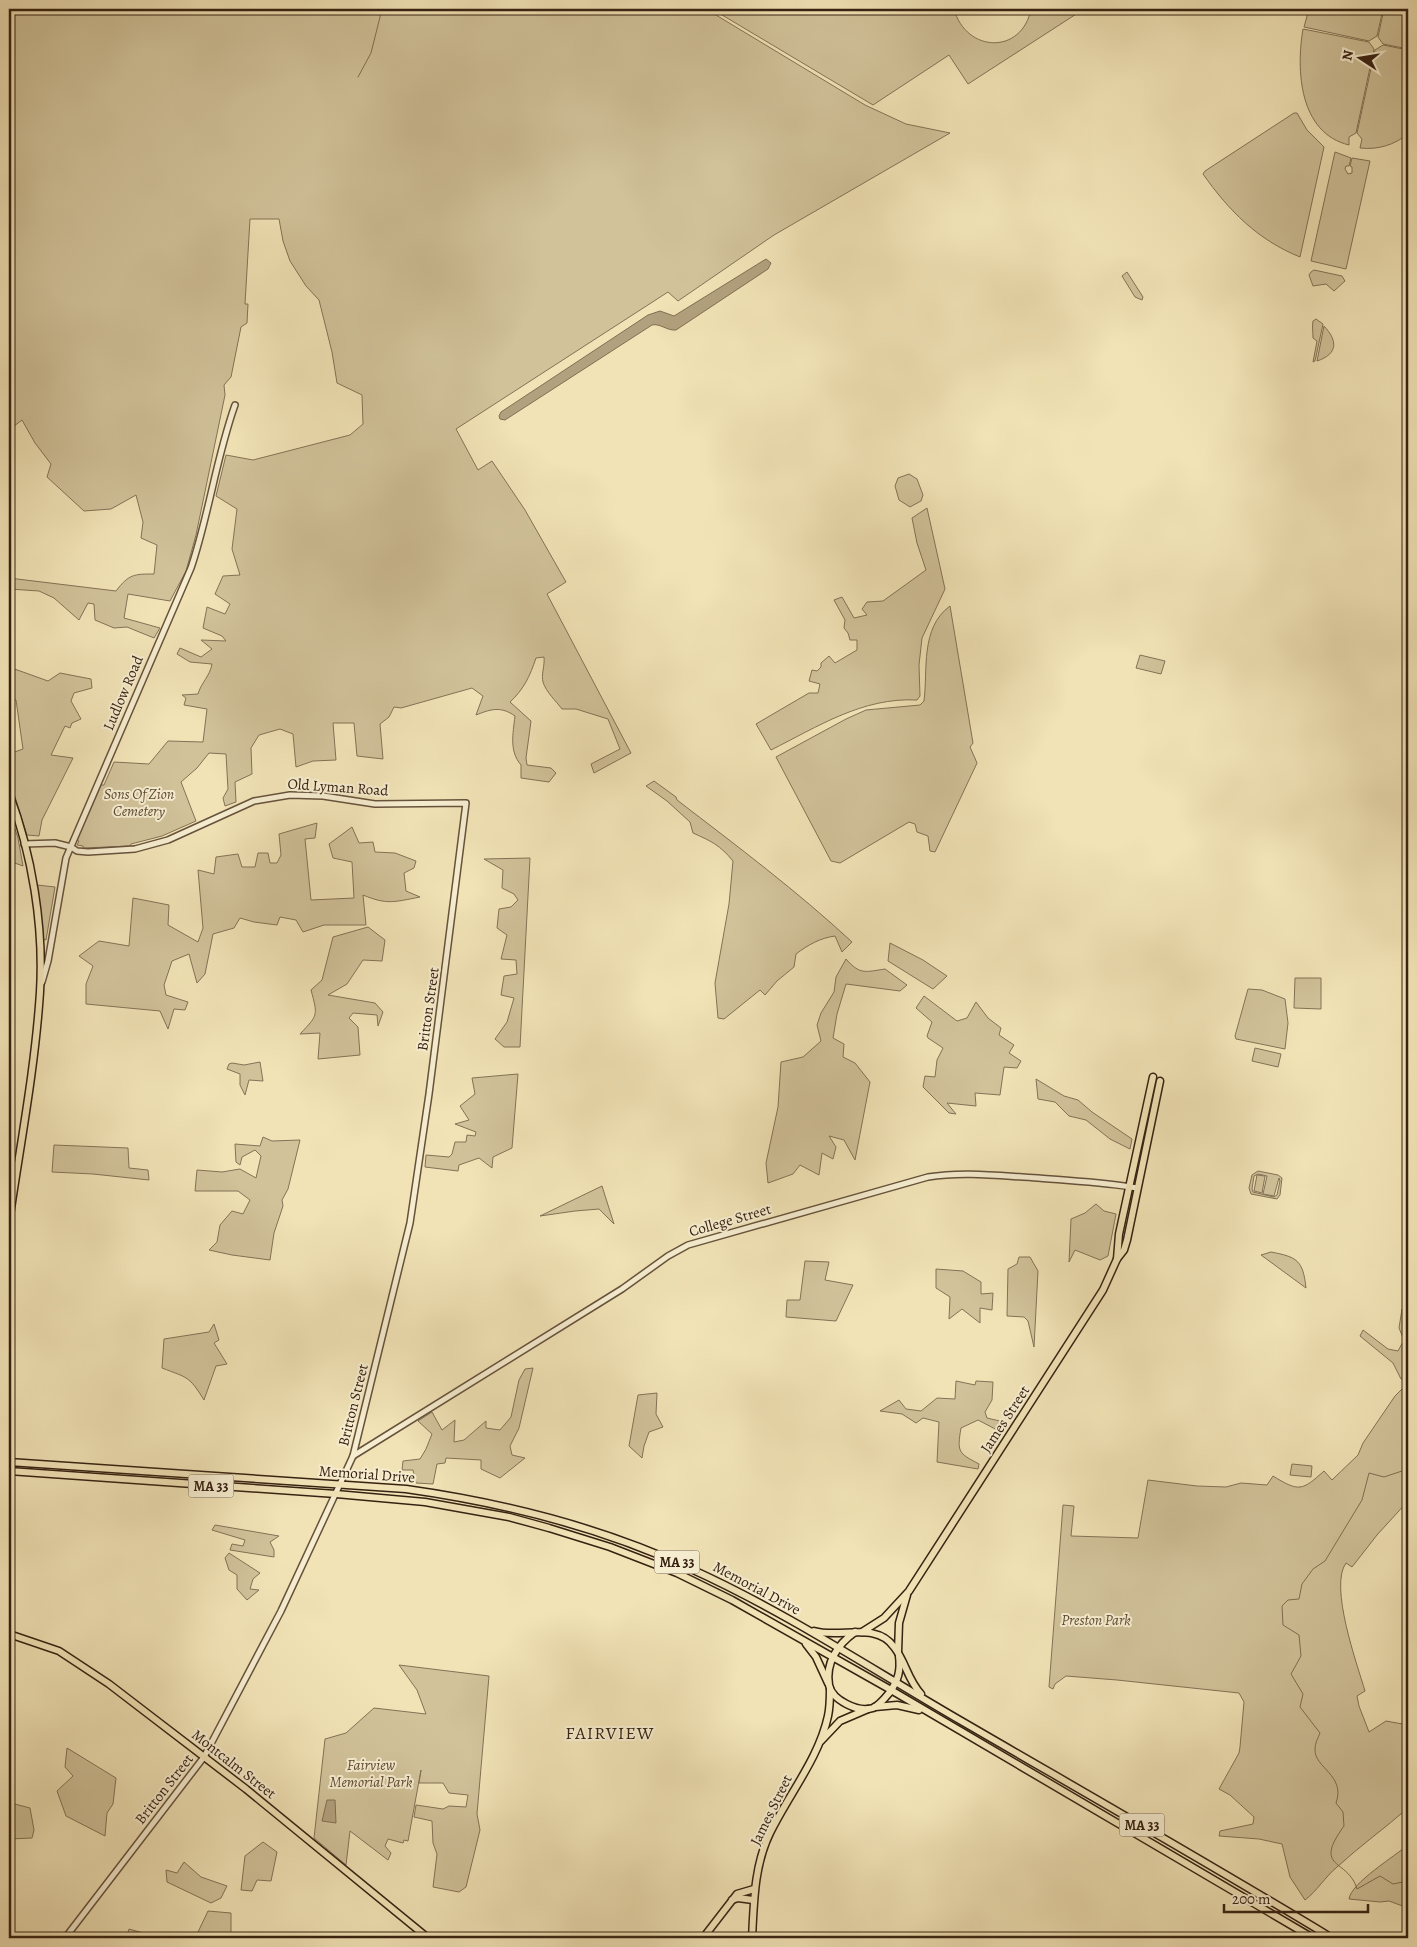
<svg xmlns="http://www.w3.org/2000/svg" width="1417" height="1947" font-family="Alegreya,serif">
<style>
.green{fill:#d1c29a;stroke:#847256;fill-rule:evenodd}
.water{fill:#b2a17e;stroke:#816e53}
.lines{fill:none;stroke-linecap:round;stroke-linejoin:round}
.stream{stroke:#816e53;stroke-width:1}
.minor-casing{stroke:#66523b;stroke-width:8}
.major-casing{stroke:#372212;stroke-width:9}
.minor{stroke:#f6edd0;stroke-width:5}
.major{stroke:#f1e3b6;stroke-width:6}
.labels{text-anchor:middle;stroke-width:4;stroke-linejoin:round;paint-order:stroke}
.shield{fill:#f6edd0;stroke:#705f4b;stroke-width:1}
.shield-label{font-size:14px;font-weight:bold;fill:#372212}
.street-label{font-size:15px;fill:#372212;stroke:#f6edd0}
.park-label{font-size:15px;font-style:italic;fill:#5e4a34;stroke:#f6edd0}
.quarter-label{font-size:18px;letter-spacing:1px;fill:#372212;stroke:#f6edd0}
</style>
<rect width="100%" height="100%" fill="#f1e3b6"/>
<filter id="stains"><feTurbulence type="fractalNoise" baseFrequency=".004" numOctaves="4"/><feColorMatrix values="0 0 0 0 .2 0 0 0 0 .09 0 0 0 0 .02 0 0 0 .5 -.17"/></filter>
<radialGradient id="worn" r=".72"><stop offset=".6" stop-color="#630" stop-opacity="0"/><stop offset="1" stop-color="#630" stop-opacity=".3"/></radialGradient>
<!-- green -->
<g class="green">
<path d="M 9,9 L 706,9 L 865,105 L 906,124 L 950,133 L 774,235 L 678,301 L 668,292 L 456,429 L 478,470 L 492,461 L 525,510 L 566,582 L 547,594 L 631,753 L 594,773 L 591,764 L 620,749 L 608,719 L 576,709 L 562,709 C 556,701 546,692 543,682 C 541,675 545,665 544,657 L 536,658 C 530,676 524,689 510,702 L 531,721 L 526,758 L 527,765 L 551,768 L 556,773 L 549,782 L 521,778 L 521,765 C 509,751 513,734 515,716 C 501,706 491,709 476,715 L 483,696 L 472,688 L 401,708 L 394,707 L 389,717 L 380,724 L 383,759 L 357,756 L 354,723 L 333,723 L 336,760 L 313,761 L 296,767 L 293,734 L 280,729 L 259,735 L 251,748 L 252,774 L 235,782 L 236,802 L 225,806 L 223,798 L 228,789 L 226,754 L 209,753 L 197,768 L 181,782 L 196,821 L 162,836 L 131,844 L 130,846 L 83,848 L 83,846 L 77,845 L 79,841 L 76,840 L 101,785 L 104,785 L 114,762 L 149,764 L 168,741 L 203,742 L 207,709 L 184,705 L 186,698 L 182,695 L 198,694 C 201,683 210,676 212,664 L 190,662 L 177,654 L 180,648 L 201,657 L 212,649 L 201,640 L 226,641 L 222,636 L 203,628 L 207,607 L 225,614 L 230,604 L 215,594 L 223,576 L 240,575 L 232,549 L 237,509 L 216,496 L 226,455 L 253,460 L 350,435 L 363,424 L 362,395 L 337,383 L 332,352 L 319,300 L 306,286 L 290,261 L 283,241 L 279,219 L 250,219 L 245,304 L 248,304 L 247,323 L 241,327 L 231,377 L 224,385 L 225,395 L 196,535 L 186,571 L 170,601 L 128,594 L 124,618 L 160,628 L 154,638 L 127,627 L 114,628 L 95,620 L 94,604 L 88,603 L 79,620 L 54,598 L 39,591 L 9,589 L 9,578 L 116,591 C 129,574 134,574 154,574 L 157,545 L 141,538 L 143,522 L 136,495 L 111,509 L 84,511 L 47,477 L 51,464 L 35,443 L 22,420 L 9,430 Z"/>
<path d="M 712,9 L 954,9 C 966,53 1022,55 1031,9 L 1084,9 L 968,84 L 949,55 L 873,105 Z"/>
<path d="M 1309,9 L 1383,9 L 1377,36 L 1369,41 L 1304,27 Z"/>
<path d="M 1384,9 L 1408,9 L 1408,49 L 1383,44 L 1378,37 Z"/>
<path d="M 1303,29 L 1369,42 L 1374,49 L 1356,133 L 1349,137 L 1349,145 C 1299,133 1296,70 1303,29 Z"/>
<path d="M 1383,45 L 1408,50 L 1408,134 C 1394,145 1378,150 1360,148 L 1362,139 L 1357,133 L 1375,50 Z"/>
<path d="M 1294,113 L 1297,113 L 1307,130 L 1324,147 L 1300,257 C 1258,240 1229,211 1203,174 L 1205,171 Z"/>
<path d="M 1335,152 L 1351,158 L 1349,166 L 1346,166 L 1345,169 L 1348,174 L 1352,173 L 1352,167 L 1350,166 L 1352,158 L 1370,161 L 1346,269 L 1311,261 Z"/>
<path d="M 1314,270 L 1342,276 L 1345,281 L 1334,291 L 1326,284 L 1313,286 L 1309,275 L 1311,272 Z"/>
<path d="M 1127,272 L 1143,297 L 1142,300 L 1135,297 L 1122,276 Z"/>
<path d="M 1316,319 L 1323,324 L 1315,361 L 1313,362 L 1317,341 L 1313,338 C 1313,332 1312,326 1313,321 Z"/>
<path d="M 1324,326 C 1338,341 1338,354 1317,361 Z"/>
<path d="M 909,474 L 917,479 L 923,495 L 921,501 L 910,507 L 899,500 L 895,486 L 898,478 Z"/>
<path d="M 927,508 L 945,589 L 922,638 L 919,665 L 920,696 L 917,700 C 863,697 817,727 771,750 L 756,724 L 809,693 L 818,693 L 820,684 L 809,681 L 812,670 L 817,671 L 821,667 L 821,663 L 829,656 L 835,663 L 857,650 L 857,640 L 850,640 L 848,633 L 844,628 L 845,620 L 834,600 L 842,597 L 854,618 L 867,615 L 862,609 L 867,602 L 883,601 L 926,570 L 917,543 L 912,518 Z"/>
<path d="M 950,606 L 973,743 L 970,747 L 977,763 L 935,852 L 930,851 L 928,836 L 917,832 L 915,824 L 909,822 L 840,863 L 831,861 L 776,757 L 846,719 L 866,710 L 920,705 L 924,701 C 928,670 920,628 950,606 Z"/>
<path d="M 1140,655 L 1165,661 L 1161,674 L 1136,668 Z"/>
<path d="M 9,667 L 48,681 L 60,673 L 91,679 L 92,688 L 74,693 L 71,701 L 81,719 L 72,723 L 70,728 L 65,726 L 51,755 L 73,758 L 42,820 L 39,836 L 27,835 L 9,778 L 9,754 L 23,749 L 16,700 L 9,698 Z"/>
<path d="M 654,781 L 676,797 L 677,800 C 737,846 797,891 852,942 L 842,952 L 835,936 C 820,938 808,945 796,954 L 794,967 L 777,981 L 765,995 L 760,990 L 724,1019 L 718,1018 L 715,983 L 729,904 L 733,861 C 720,845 711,841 693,833 L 690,822 L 667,801 L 646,786 Z"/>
<path d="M 9,811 L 18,838 L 23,866 L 9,861 Z"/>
<path d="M 317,823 L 315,838 L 305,839 L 311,900 L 354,898 L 352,862 L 333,858 L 329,844 L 352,827 L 359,843 L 373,842 L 375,852 L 395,853 L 416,861 L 414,868 L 404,873 L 406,891 L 420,897 C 394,902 387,905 363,895 L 366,925 L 324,925 L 303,932 L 296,920 L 280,917 L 277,925 L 254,922 L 240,918 L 234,928 L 213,934 L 205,974 L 197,983 L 189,954 L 172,961 L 164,985 L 166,995 L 188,1002 L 185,1010 L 174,1009 L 168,1029 L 160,1011 L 86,1004 L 86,984 L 93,966 L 79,956 L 99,941 L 129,946 L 133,898 L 169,905 L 168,925 L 198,942 L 203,928 L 198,870 L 214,874 L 216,857 L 238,854 L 242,867 L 255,867 L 258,853 L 268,853 L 270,863 L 277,863 L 281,855 L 279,834 Z"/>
<path d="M 530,858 L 520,1047 L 504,1047 L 495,1039 L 507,1022 L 514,998 L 501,995 L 504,976 L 517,974 L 516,960 L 501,959 L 507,935 L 497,928 L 499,909 L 511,907 L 518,900 L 514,894 L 502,888 L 503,870 L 484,859 Z"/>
<path d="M 37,885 L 55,887 L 46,940 L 43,939 Z"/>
<path d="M 368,927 L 385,940 L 382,961 L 363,960 L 347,984 L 328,995 L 375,1003 L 383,1012 L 378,1026 L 377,1015 L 353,1013 L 349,1018 L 358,1027 L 360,1055 L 318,1059 L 320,1033 L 300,1034 C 318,1015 318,1016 311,990 L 322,980 L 333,937 Z"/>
<path d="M 890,943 L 923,960 L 947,976 L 933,989 L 888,961 Z"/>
<path d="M 846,959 C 860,975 865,972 885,969 L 907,985 L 900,991 L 846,984 L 837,1014 L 833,1038 L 844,1044 L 843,1057 L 855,1063 L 870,1082 L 855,1160 L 844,1140 L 829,1136 L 836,1147 L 833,1159 L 822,1153 L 819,1175 L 800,1165 L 793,1174 L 768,1183 L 766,1163 L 778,1107 L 781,1062 L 803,1057 L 821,1041 L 817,1025 L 821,1013 L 834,992 L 836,977 Z"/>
<path d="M 1295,978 L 1321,978 L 1321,1009 L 1294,1008 Z"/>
<path d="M 1248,989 L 1262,990 L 1285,999 L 1288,1023 L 1285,1049 L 1236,1039 L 1235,1036 Z"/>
<path d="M 924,996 L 957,1021 L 967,1018 L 976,1002 L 988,1018 L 1001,1028 L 999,1035 L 1014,1045 L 1009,1053 L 1021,1061 L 1017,1068 L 1004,1067 L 1000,1095 L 975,1093 L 976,1106 L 947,1103 L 956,1114 L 949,1113 L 923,1087 L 925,1076 L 935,1077 L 937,1060 L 943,1048 L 928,1038 L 927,1036 L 932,1022 L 916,1008 Z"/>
<path d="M 1255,1048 L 1281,1054 L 1278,1067 L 1252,1061 Z"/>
<path d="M 260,1062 L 263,1081 L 249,1080 L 245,1095 L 240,1085 L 240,1074 L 227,1069 L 229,1064 L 232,1063 L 244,1065 Z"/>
<path d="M 518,1074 L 512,1148 L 493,1157 L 492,1168 L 479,1158 L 459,1165 L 458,1171 L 425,1167 L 426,1155 L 449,1157 L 452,1154 L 455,1142 L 466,1142 L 467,1135 L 475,1136 L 476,1132 L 455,1124 L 469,1120 L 460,1106 L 475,1094 L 472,1078 Z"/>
<path d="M 1036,1079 L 1064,1096 L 1078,1100 L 1092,1112 L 1132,1139 L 1130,1149 L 1110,1139 L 1086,1120 L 1069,1116 L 1055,1102 L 1038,1099 Z"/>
<path d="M 263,1137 L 272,1141 L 300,1140 L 288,1189 L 282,1200 L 283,1206 L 274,1233 L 270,1260 L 232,1255 L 209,1250 L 217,1242 L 220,1225 L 232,1211 L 243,1214 L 250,1200 L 238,1191 L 195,1191 L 197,1170 L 222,1172 L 240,1169 L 256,1178 L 261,1156 L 255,1150 L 242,1157 L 240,1165 L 236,1162 L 235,1144 L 260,1146 Z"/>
<path d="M 54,1145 L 128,1148 L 129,1168 L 148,1170 L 149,1180 L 93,1174 L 52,1172 Z"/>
<path d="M 1258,1171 L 1278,1175 L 1282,1178 L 1280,1195 L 1277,1199 L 1251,1194 L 1249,1188 L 1252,1175 ZM 1258,1174 L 1267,1176 L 1263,1194 L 1274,1196 L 1279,1178 L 1280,1181 L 1277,1195 L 1274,1197 L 1253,1192 L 1252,1189 L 1254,1176 Z"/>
<path d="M 1257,1175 L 1265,1176 L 1262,1193 L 1254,1191 Z"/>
<path d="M 602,1186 L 614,1224 L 599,1209 L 575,1211 L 540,1216 Z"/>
<path d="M 1096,1204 L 1104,1211 L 1116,1214 L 1108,1256 L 1100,1260 L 1075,1250 L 1069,1262 L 1071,1219 L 1085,1213 Z"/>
<path d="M 1271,1252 C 1297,1257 1303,1260 1306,1288 L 1261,1255 Z"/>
<path d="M 1019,1257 L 1030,1257 L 1038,1271 L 1034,1347 L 1028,1321 L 1024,1317 L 1007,1316 L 1008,1269 L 1017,1264 Z"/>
<path d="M 805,1261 L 829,1262 L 825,1280 L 853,1285 L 836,1321 L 786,1317 L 787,1300 L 800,1300 Z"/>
<path d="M 936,1269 L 963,1271 L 981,1282 L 981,1294 L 993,1293 L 992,1310 L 980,1308 L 980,1323 L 962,1309 L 949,1319 L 950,1297 L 936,1288 Z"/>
<path d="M 1408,1308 L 1408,1378 L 1401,1379 L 1393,1363 L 1360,1336 L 1363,1330 L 1388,1349 L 1398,1351 L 1404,1340 L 1399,1328 L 1402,1309 Z"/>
<path d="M 214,1324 L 219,1340 L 214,1343 L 227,1364 L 216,1366 L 204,1400 C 189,1376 188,1378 162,1368 L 164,1339 L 209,1332 Z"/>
<path d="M 533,1368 L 519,1428 L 510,1446 L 512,1455 L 525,1458 L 500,1478 L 481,1469 L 481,1460 L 446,1458 L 445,1463 L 437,1464 L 433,1484 L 416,1483 L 413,1470 L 402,1470 L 403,1461 L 420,1459 L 426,1449 L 432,1434 L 418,1421 L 432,1412 L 442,1430 L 455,1420 L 454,1442 L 464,1440 L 486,1421 L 486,1428 L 500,1430 L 511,1417 L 519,1380 L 525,1369 Z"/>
<path d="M 956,1381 L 975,1385 L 976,1381 L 993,1382 L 992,1400 L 985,1412 L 987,1418 L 1004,1422 L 1001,1432 L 978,1420 L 961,1428 C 957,1452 958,1453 979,1464 L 978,1469 L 937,1462 L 939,1422 L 923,1418 L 916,1423 L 902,1414 L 880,1411 L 899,1400 L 906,1409 L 921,1411 L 937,1398 L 955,1399 Z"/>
<path d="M 1408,1383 L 1408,1501 L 1377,1535 L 1352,1567 L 1346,1563 C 1329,1586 1357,1664 1365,1691 L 1357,1696 L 1359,1706 L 1369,1732 L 1386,1721 L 1408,1725 L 1408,1808 C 1385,1828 1360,1846 1337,1867 C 1325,1877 1317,1891 1305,1900 L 1290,1877 L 1282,1844 L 1259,1839 L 1219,1836 L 1220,1831 L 1253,1824 L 1254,1817 L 1230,1795 L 1219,1789 L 1239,1753 L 1240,1747 L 1244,1702 L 1239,1693 L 1117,1680 L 1066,1676 L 1055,1684 L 1053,1689 L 1049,1687 L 1063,1505 L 1074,1506 L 1071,1536 L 1138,1538 L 1148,1480 L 1197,1486 L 1226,1487 L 1241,1483 L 1267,1485 L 1273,1476 C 1299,1492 1302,1491 1324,1471 L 1332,1480 L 1358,1455 L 1363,1443 L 1395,1396 Z"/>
<path d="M 657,1393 L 656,1414 L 663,1427 L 649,1432 L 644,1446 L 642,1458 L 629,1446 L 638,1395 Z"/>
<path d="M 1292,1464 L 1312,1466 L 1311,1477 L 1290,1475 Z"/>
<path d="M 215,1525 L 279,1536 L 270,1542 L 274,1550 L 274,1557 L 230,1550 L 232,1544 L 243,1546 L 245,1540 L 212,1530 Z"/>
<path d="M 229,1553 L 260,1573 L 253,1579 L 250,1589 L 259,1590 L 247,1600 L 237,1589 L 237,1575 L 229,1570 L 225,1558 Z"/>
<path d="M 399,1665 L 489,1676 L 477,1814 L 480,1830 L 466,1887 L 459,1892 L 433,1887 L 437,1854 L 433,1843 L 432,1821 L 414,1817 L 416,1805 L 443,1809 L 449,1806 L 466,1807 L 468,1795 L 449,1793 L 443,1783 L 419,1783 L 421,1770 L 408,1841 L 404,1840 L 403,1843 L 388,1839 L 385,1846 L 391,1853 L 388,1860 L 350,1831 L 346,1865 L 314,1838 L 325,1739 L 346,1733 L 374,1708 L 426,1714 L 417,1690 Z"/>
<path d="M 67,1748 L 116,1778 L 113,1804 L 107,1813 L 105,1836 L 66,1816 L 57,1791 L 73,1776 L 65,1767 Z"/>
<path d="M 11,1803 L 30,1808 L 34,1830 L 32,1838 L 9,1839 L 9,1807 Z"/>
<path d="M 263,1842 L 277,1852 L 271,1881 L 257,1880 L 252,1891 L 241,1890 L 245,1856 Z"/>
<path d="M 1408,1845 L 1408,1908 L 1389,1901 L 1380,1902 L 1349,1899 C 1351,1883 1395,1856 1408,1845 Z"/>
<path d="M 184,1862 L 201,1877 L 227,1886 L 221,1898 L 211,1903 L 167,1882 L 166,1870 L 177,1873 Z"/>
<path d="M 208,1911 L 231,1913 L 231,1933 L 246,1936 L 249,1938 L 198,1938 L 198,1932 Z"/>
<path d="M 129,1929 L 161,1938 L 126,1938 Z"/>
</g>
<!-- water -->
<g class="water">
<path d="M 766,259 L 771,263 L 768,269 L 676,330 C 667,331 660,323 652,325 L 505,420 L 500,419 L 499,416 L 501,412 L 648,315 L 660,311 L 674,316 Z"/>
<path d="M 327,1800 L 335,1800 L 336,1823 L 322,1821 Z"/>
</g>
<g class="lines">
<!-- stream -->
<g class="stream">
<path d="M 358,77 L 371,53 L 382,9"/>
<path d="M 1408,1469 L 1384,1477 L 1369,1473 L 1362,1500 L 1325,1561 L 1313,1569 L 1302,1584 L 1299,1599 L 1288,1600 L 1282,1606 L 1283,1625 L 1299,1635 L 1301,1656 L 1291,1674 L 1303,1694 L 1300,1707 L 1320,1733 C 1318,1738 1315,1743 1315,1749 C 1314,1768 1346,1775 1336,1803 L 1343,1812 L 1344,1826 C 1312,1870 1348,1858 1357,1889 L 1380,1876 L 1393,1884 L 1408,1881"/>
</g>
<defs>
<g id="minor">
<path d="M 24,844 L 55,843 L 71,847 L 77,851 L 88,852 L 135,849 L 168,840 L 254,801 L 290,795 L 323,796 L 375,804 L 466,803 L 429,1094 L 410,1223 L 353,1456 L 281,1611 L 204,1757 L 65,1938"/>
<path d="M 42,982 L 48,961 L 66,858 L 191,568 C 209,515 216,458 235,405"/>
<path d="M 353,1456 L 622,1289 L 668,1256 L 688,1245 L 928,1177 C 964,1171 1001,1176 1038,1178 C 1071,1181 1105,1182 1137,1188"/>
</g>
<g id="major">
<path d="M 9,793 C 32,854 44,926 40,992 C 35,1069 20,1146 9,1222"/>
<path d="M 1117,1259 L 1119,1234 L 1153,1077"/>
<path d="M 9,1462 L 406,1489 C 505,1503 601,1527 691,1569 C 786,1612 873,1670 963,1722 C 1087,1794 1210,1864 1332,1938"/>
<path d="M 9,1471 L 336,1494 L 425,1502 L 509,1517 L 549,1528 L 610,1547 L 677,1573 L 732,1600 L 891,1690 L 1313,1938"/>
<path d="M 814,1631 C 840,1639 876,1621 894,1647 C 906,1662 907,1679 921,1694"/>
<path d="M 855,1632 C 838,1644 825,1663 829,1685 C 832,1700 858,1713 873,1708 C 880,1705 885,1698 890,1692 C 898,1680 901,1671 899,1656"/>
<path d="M 862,1632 L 884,1618 L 909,1591 L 1103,1290 L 1117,1259 L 1124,1250 L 1127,1240 L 1160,1081"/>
<path d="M 9,1634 L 59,1651 L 109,1684 L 246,1789 L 428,1938"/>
<path d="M 806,1644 L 816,1657 L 828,1683"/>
<path d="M 898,1652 L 899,1623 L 907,1595"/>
<path d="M 875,1707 L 897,1705 L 919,1710"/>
<path d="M 821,1741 L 840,1721 L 868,1709"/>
<path d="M 732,1900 L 738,1898 L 753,1900"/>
<path d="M 703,1938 L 737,1894 L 754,1889"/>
<path d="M 752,1938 C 754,1902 754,1866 770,1833 C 789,1794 819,1758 828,1716 C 830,1707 830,1698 830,1689"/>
</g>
</defs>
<!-- minor casing -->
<use href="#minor" class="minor-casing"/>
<!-- major casing -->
<use href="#major" class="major-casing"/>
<!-- minor -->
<use href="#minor" class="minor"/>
<!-- major -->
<use href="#major" class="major"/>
</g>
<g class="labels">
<!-- shield labels -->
<g class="shield">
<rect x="188.5" y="1474.5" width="45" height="23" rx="4"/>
<rect x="654.5" y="1550.5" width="45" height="23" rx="4"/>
<rect x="1119.5" y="1813.5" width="45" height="23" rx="4"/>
</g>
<g class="shield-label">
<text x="211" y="1491">MA 33</text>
<text x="677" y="1567">MA 33</text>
<text x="1142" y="1830">MA 33</text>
</g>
<!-- street labels -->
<g class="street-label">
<text transform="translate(123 693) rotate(-67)" y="5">Ludlow Road</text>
<text transform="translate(338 787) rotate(4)" y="5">Old Lyman Road</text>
<text transform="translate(428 1009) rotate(-82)" y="5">Britton Street</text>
<text transform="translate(730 1220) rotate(-16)" y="5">College Street</text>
<text transform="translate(353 1405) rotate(-76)" y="5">Britton Street</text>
<text transform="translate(1005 1419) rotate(-57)" y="5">James Street</text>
<text transform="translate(367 1474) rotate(4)" y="5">Memorial Drive</text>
<text transform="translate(757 1588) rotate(28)" y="5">Memorial Drive</text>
<text transform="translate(234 1764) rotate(38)" y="5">Montcalm Street</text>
<text transform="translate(164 1789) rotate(-52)" y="5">Britton Street</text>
<text transform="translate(771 1810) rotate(-64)" y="5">James Street</text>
</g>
<!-- park labels -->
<g class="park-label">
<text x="139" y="799">Sons Of Zion<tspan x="139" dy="17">Cemetery</tspan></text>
<text x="1096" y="1625">Preston Park</text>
<text x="371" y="1770">Fairview<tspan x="371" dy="17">Memorial Park</tspan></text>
</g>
<!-- quarter labels -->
<g class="quarter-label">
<text x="610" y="1739">FAIRVIEW</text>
</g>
</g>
<!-- margin -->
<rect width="1417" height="1947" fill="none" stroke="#f1e3b6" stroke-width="30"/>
<rect x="10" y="10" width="1397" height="1927" fill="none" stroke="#372212" stroke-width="2.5"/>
<rect x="15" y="15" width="1387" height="1917" fill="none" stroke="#372212"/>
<!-- north arrow -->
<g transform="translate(1360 58) rotate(282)" stroke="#f6edd0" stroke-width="4" paint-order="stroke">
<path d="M0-4L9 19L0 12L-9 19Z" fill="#372212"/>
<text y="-8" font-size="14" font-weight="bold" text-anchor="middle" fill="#372212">N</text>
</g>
<!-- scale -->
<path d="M1224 1904v8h144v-8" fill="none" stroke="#372212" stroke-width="2.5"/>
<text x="1232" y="1904" font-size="15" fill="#372212" stroke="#f6edd0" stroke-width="4" paint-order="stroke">200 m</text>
<rect width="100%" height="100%" filter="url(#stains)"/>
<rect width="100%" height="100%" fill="url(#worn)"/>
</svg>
